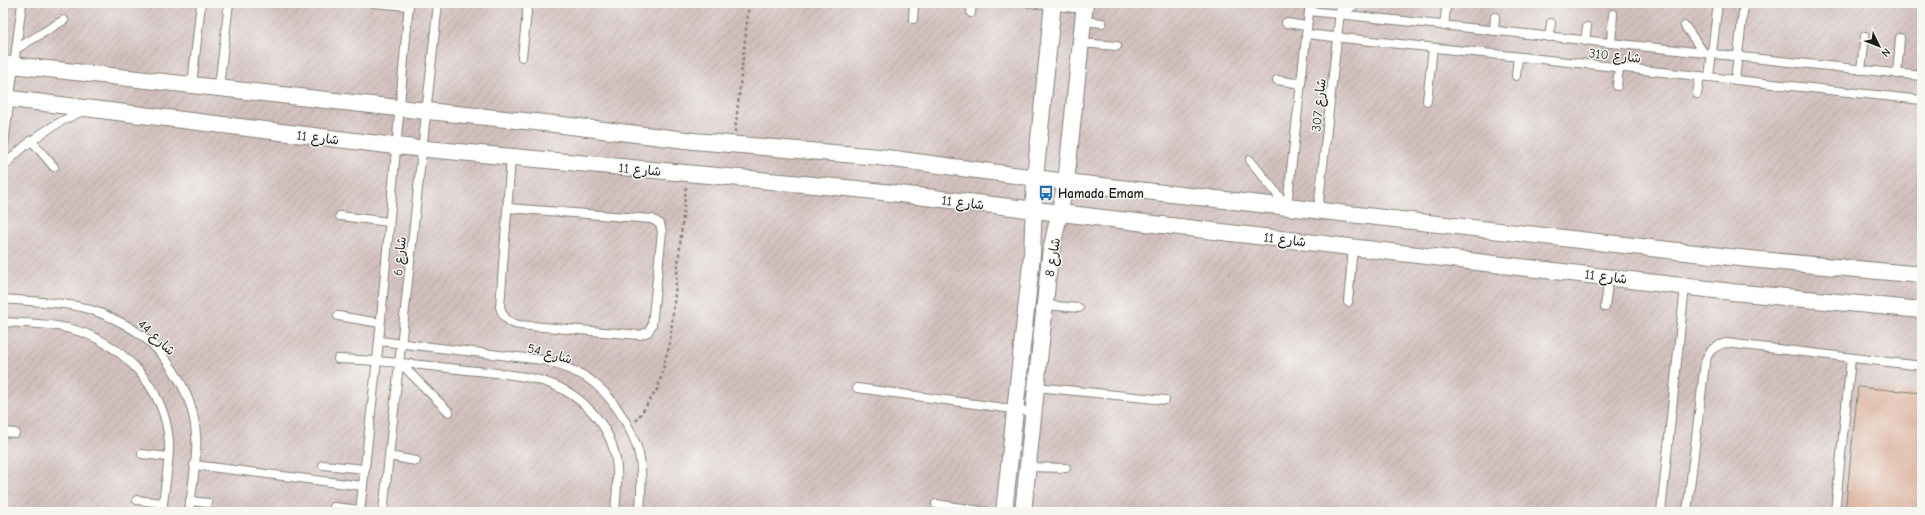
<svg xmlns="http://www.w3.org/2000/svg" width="1925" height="515" font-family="'Comic Neue','Playpen Sans Arabic',sans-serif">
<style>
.industrial{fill:url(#industrial-furrows)}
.building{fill:#d9ac96}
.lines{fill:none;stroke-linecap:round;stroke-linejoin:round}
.service-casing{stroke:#858278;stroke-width:10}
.minor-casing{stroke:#858278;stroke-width:18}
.path{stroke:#858278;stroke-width:2.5;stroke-dasharray:3 3;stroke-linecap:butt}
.service{stroke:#fff;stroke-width:8}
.minor{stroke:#fff;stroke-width:16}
.labels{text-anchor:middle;stroke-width:3;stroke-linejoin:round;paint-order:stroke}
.street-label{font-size:13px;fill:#1c1c1c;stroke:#f6f6f2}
.poi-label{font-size:13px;font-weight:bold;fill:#1c1c1c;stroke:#f6f6f2;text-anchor:start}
</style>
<defs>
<pattern id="industrial-furrows" width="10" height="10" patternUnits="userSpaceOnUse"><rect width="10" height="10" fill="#d1bfbe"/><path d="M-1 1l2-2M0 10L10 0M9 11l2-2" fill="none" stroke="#b3a4a3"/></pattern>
</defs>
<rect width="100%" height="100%" fill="#f6f6f2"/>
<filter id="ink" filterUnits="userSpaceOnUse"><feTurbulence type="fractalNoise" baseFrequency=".025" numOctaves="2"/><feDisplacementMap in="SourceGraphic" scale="8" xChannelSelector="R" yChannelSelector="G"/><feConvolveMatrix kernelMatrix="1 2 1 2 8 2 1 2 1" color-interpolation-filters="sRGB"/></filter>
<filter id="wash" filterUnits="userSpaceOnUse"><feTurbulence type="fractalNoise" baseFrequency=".012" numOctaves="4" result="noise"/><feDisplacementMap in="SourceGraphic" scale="16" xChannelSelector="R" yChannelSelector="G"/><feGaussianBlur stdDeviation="0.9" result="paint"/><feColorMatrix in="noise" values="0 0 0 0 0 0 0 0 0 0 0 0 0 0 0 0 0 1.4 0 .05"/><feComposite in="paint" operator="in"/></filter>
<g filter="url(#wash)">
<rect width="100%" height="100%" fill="#eee9d3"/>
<!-- industrial -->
<rect class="industrial" x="3" y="3" width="1919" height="509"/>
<g id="blocks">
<!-- building -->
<path class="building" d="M 1858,387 L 1922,393 L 1922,512 L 1845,512 Z"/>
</g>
</g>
<g filter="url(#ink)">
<use href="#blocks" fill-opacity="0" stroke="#858278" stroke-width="1"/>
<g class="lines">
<defs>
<g id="service">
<path d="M 373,3 L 409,6"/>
<path d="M 1029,3 L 1084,9"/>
<path d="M 1309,11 L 1922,76"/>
<path d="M 971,13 L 972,3"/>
<path d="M 1340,14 L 1358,3"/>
<path d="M 913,19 L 914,3"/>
<path d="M 1083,21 L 1102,23"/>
<path d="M 1286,23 L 1307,26"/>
<path d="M 1444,26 L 1446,9"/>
<path d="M 1685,26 L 1704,53"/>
<path d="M 1494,31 L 1495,17"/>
<path d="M 1306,34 L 1922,100"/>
<path d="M 1549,37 L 1551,23"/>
<path d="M 1585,41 L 1587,27"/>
<path d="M 1081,43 L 1117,46"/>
<path d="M 1611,43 L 1613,14"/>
<path d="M 16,49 L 64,20"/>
<path d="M 522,57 L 528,3"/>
<path d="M 1861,70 L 1865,36"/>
<path d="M 1897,74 L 1900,38"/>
<path d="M 1516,76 L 1518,57"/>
<path d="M 1920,76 L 1922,65"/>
<path d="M 1709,77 L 1718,3"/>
<path d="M 1277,80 L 1301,84"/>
<path d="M 1735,80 L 1744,3"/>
<path d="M 192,85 L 201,3"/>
<path d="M 1617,86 L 1619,67"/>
<path d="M 219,87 L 229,3"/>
<path d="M 1697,94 L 1700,76"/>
<path d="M 1427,101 L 1433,48"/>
<path d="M 31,140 L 54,167"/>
<path d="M 3,152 L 22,3"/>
<path d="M 1250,160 L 1286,205"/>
<path d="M 3,167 C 26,142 52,124 83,111"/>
<path d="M 1287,206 L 1310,3"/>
<path d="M 508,208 L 652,219 L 660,224 L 662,232 L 652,325 L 648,332 L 640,335 L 519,325 C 509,323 503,318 500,307 L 511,157"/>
<path d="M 1318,210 L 1341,3"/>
<path d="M 340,216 L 389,222"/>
<path d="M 3,299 C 26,301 60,302 81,307 C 96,311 111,317 124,324 C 162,344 193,390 196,434 C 198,458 192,488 189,512"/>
<path d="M 1348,302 L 1353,247"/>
<path d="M 1045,305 L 1079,308"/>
<path d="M 1605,307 L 1609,276"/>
<path d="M 338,316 L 380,323"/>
<path d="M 3,322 C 24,323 46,323 67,328 C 120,340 165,386 169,442 C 170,461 164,492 162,512"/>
<path d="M 379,341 L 543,360 C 558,365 572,369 586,377 C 610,392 632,427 639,454 C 643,472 641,493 640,512"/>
<path d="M 338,359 C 381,360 423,365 466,370 C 489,372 512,374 535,379 C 578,389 614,424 617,469 C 618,484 616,498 615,512"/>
<path d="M 399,362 L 449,412"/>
<path d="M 1036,387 L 1165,400"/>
<path d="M 857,388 L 1034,412"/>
<path d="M 3,432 L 15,433"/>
<path d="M 142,454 L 168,457"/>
<path d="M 389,456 L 416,461"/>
<path d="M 194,465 L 363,486"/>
<path d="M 323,465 L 365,469"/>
<path d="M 1027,467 L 1066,468"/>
<path d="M 137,500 L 163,503"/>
<path d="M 190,501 L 208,503"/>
<path d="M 936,504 L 987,512"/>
<path d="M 334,507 L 360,510"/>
<path d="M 360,512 L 379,341 L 409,3"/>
<path d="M 383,512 L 438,3"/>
<path d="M 1661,512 L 1685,286"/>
<path d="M 1687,512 L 1705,363 C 1708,351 1714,346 1726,343 L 1922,366"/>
<path d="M 1835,512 L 1851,359"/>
</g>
<g id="minor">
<path d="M 3,64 L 398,108 L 554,124 L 694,141 L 879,157 L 1066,182 L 1739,258 L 1922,275"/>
<path d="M 3,98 L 395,146 L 857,189 L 1732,292 L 1922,310"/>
<path d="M 1004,512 L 1032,255 L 1035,178 L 1053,3"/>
<path d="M 1023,512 L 1050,256 L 1066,182 L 1085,3"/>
</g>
</defs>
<!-- service casing -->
<use href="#service" class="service-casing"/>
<!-- minor casing -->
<use href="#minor" class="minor-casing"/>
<!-- path -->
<g class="path">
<path d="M 735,132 L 749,3"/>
<path d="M 636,421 L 658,388 L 670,342 L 686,187"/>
</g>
<!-- service -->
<use href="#service" class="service"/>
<!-- minor -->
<use href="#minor" class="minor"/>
</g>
</g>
<!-- icons -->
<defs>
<symbol id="bus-bare" viewBox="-9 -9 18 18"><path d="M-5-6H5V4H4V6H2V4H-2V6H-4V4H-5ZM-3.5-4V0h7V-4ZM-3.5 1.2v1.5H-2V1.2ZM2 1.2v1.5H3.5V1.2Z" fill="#1f6fb2" stroke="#f6f6f2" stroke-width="2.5" paint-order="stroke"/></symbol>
</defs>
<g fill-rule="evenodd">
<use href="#bus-bare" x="1035" y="182" width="22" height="22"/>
</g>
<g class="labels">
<!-- street labels -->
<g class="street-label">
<text transform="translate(1615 55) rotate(6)" y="5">شارع 310</text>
<text transform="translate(1318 105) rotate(-84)" y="5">شارع 307</text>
<text transform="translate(318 137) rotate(7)" y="5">شارع 11</text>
<text transform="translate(640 169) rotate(5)" y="5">شارع 11</text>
<text transform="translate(963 202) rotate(7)" y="5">شارع 11</text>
<text transform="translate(1285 239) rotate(7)" y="5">شارع 11</text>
<text transform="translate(399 256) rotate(-84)" y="5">شارع 6</text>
<text transform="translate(1052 257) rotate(-80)" y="5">شارع 8</text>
<text transform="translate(1606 276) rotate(7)" y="5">شارع 11</text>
<text transform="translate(157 337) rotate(43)" y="5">شارع 44</text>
<text transform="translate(550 353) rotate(15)" y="5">شارع 54</text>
</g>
<!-- poi labels -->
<g class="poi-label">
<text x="1058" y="198">Hamada Emam</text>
</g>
</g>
<!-- margin -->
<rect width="1925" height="515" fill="none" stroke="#f6f6f2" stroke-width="16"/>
<!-- north arrow -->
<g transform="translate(1879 46) rotate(133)" stroke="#f6f6f2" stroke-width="3" paint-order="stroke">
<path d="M0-3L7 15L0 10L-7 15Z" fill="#1c1c1c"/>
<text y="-6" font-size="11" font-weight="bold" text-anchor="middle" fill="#1c1c1c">N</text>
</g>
</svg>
